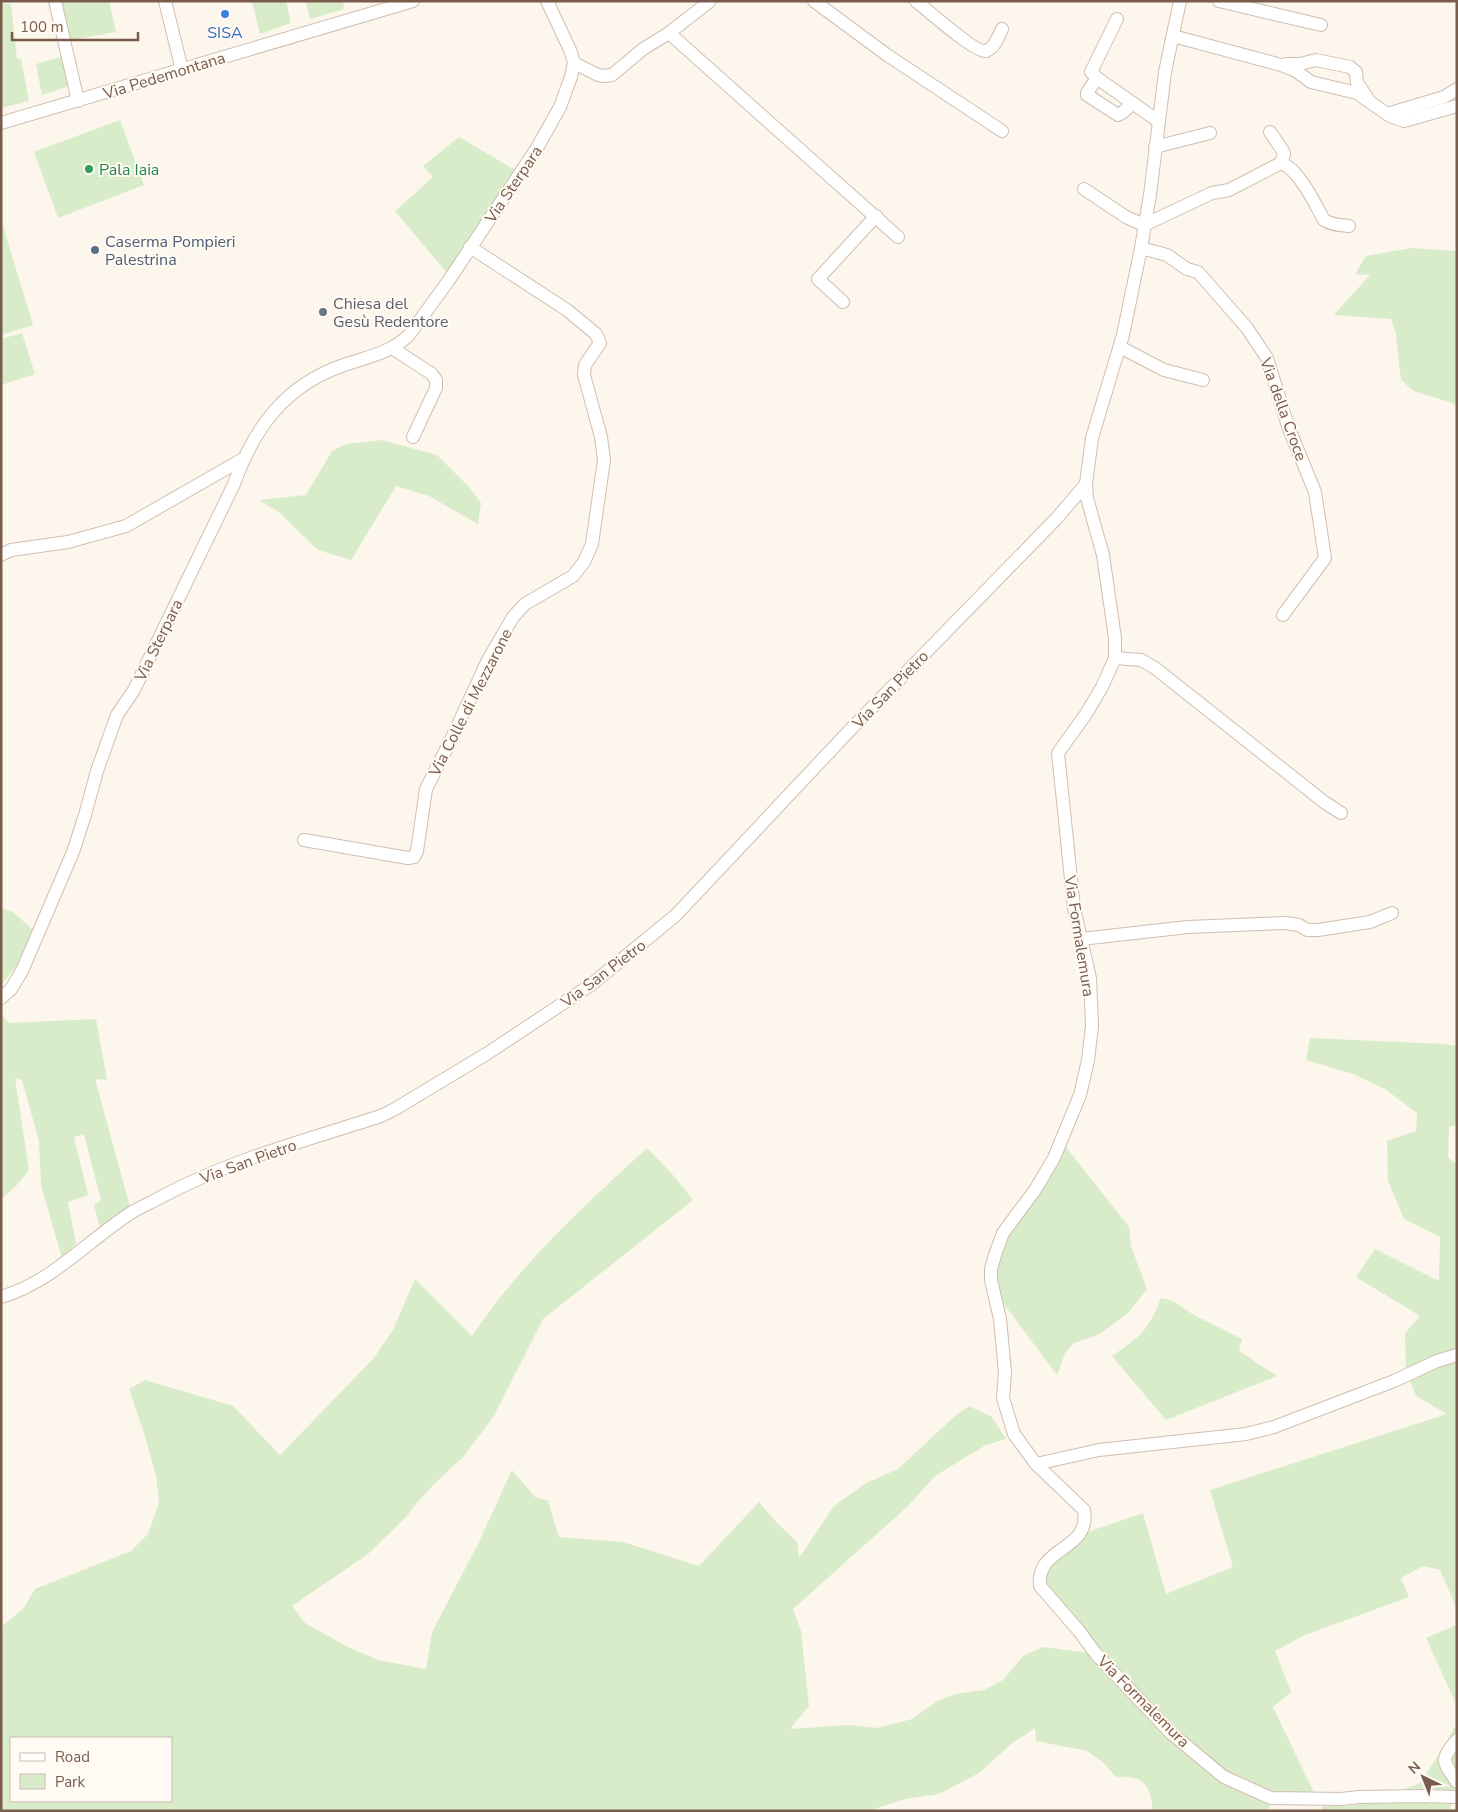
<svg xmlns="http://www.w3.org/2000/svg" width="1458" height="1812" font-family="'Nunito Sans',sans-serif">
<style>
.green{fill:#d8ecc9;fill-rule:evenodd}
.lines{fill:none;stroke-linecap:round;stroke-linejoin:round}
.minor-casing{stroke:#d1beb0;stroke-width:14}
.minor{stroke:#fff;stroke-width:12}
.shop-dot{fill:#3f7fe0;stroke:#fffaf3;stroke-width:2}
.leisure-dot{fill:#2e9e5b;stroke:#fffaf3;stroke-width:2}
.service-dot{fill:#5c6f8a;stroke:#fffaf3;stroke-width:2}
.worship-dot{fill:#6b7280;stroke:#fffaf3;stroke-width:2}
.labels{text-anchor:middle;stroke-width:4;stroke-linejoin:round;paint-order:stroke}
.shop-label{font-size:16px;fill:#366cbe;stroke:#fffaf3}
.street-label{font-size:16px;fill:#7a5c4d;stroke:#fffaf3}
.leisure-label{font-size:16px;fill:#27864d;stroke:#fffaf3;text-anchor:start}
.service-label{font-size:16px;fill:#4e5e75;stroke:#fffaf3;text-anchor:start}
.worship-label{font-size:16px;fill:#5b616d;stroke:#fffaf3;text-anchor:start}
</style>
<rect width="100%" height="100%" fill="#fdf6ec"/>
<!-- green -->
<g class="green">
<path d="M 62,1 L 109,1 L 116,32 L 70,40 Z"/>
<path d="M 252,1 L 286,1 L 291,23 L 260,34 Z"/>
<path d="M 310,1 L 343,1 L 344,9 L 310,19 L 306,3 Z"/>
<path d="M 1,3 L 11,4 L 17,59 L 21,59 L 29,101 L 1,108 Z"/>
<path d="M 64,56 L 70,86 L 42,95 L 36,64 Z"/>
<path d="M 120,120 L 144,185 L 58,218 L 34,152 Z"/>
<path d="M 459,137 L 517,171 L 448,274 L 395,211 L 433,177 L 423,166 Z"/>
<path d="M 1,219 L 33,325 L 1,335 Z"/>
<path d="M 1412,248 L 1457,251 L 1457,406 L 1449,402 L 1414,391 L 1401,380 L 1396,334 L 1391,319 L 1334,315 L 1370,275 L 1355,274 L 1366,256 Z"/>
<path d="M 22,333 L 35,374 L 1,385 L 1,339 Z"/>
<path d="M 382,440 L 437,455 L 470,488 L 481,503 L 478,524 L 429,496 L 396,486 L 351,560 L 318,550 L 280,513 L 259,500 L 306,495 L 332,451 L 346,444 Z"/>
<path d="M 1,908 L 13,912 L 33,930 L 16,967 L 1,985 Z"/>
<path d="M 1,1014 L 9,1023 L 96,1019 L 107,1080 L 95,1079 L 130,1207 L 100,1228 L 94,1205 L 101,1200 L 84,1134 L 74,1137 L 88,1195 L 68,1202 L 76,1244 L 62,1258 L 41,1185 L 39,1141 L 22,1080 L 15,1078 L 29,1170 L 17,1185 L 1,1199 Z"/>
<path d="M 1310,1038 L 1444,1044 L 1457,1046 L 1457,1125 L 1449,1127 L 1448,1157 L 1457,1165 L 1457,1609 L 1440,1570 L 1423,1566 L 1401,1578 L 1409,1597 L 1305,1635 L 1275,1651 L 1291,1692 L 1273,1707 L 1317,1799 L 1271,1798 L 1268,1811 L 1153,1811 C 1150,1784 1144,1775 1116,1777 L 1104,1763 L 1087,1751 L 1036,1741 L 1035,1728 L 1010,1745 L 979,1773 L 939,1794 L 905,1799 L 868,1811 L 1,1811 L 1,1627 L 23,1609 L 35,1589 L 131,1551 L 148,1534 L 159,1503 L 156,1476 L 145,1436 L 129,1389 L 145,1380 L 233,1406 L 280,1455 L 373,1359 L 393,1330 L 415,1279 L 472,1336 C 519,1265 585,1205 647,1148 L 673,1175 L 693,1200 L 543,1319 L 494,1416 L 463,1457 L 434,1484 L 414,1506 L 407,1516 L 368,1554 L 292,1606 L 305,1623 L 348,1647 L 378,1660 L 426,1669 L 432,1632 L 479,1542 L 512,1470 L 535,1497 L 548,1501 L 559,1537 L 623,1542 L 699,1566 L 759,1502 L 778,1524 L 797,1542 L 799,1558 L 834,1506 L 866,1483 L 898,1469 L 956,1415 L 969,1406 L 992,1417 L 1006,1439 L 986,1445 L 935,1476 L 907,1507 L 793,1609 L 801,1631 L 809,1706 L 790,1729 L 848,1725 L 877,1728 L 912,1719 L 936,1702 L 955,1694 L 984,1690 L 1003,1680 L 1023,1656 L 1043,1647 L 1096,1654 L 1039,1580 L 1079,1535 L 1143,1513 L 1166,1594 L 1233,1567 L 1210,1490 L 1447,1414 L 1416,1396 L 1406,1372 L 1405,1333 L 1420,1316 L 1356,1277 L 1375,1249 L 1439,1281 L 1440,1237 L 1404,1219 L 1388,1181 L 1387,1141 L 1416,1131 L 1417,1113 L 1385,1089 L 1353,1074 L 1306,1060 ZM 11,1738 L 171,1738 L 171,1801 L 11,1801 Z"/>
<path d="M 1066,1147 L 1129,1227 L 1131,1246 L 1147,1289 L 1129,1312 L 1100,1334 L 1074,1343 L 1065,1353 L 1057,1375 L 1003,1303 L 998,1291 L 997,1276 L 1003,1245 L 1016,1221 Z"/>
<path d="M 1161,1298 L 1173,1301 L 1194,1315 L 1242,1339 L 1239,1351 L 1277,1376 L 1166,1420 L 1112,1356 C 1141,1336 1148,1331 1161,1298 Z"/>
<path d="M 1457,1625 L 1457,1706 L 1426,1638 Z"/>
<path d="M 1457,1719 C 1457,1738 1458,1799 1449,1811 L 1321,1811 L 1323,1806 L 1347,1806 L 1372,1802 L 1420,1783 L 1438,1756 L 1456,1725 Z"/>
</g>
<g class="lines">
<defs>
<g id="minor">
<path d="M 55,1 L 78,101"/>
<path d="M 165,1 L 182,70"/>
<path d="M 814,1 L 887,55 L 1002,131"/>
<path d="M 916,1 C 927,10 976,53 986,51 C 995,48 999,35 1002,29"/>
<path d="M 1180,1 L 1165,72 L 1150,195 L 1141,248 L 1123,335 L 1092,438 L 1086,484 L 1087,498 L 1103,555 L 1115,638 L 1115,658 L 1102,687 L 1086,714 L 1058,753 L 1074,908 L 1090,978 L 1092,1026 L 1088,1060 L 1080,1095 L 1054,1158 L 1035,1190 L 1003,1233 L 995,1255 L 991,1269 L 991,1280 L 1000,1319 L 1005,1372 L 1003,1398 L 1014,1434 L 1036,1464 L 1084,1510 C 1091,1552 1036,1545 1040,1586 L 1079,1631 L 1096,1654 L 1171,1733 L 1224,1777 L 1271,1798 L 1341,1799 L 1359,1797 L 1423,1796 L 1457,1797"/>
<path d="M 1219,1 L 1321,25"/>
<path d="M 1117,19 L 1091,72 L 1097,78 L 1158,121"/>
<path d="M 669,33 L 898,237"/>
<path d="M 1173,36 L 1281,65 L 1296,71 L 1311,82 L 1357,93 L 1390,116 L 1404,121 L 1457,106"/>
<path d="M 574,63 L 598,75 L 604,76 L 612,75 L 643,49 L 669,33 L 710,1"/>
<path d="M 1286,64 L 1300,64 L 1316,60 L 1350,67 L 1356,72 L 1357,83 L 1367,97"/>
<path d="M 1097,78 L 1087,93 L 1087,95 L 1118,115 L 1122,113 L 1133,103"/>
<path d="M 1387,114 L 1444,97 L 1457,89"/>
<path d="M 1,123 L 413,1"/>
<path d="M 1270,132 L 1283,151 L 1284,154 L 1281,163"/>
<path d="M 1155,147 L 1210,133"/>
<path d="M 1084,189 L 1126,217 L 1144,225 L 1212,193 L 1229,190 L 1281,163 C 1299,169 1315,204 1324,220 C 1332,225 1340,225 1349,226"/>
<path d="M 1141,248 L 1167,255 L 1187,269 L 1198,272 L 1247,328 L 1267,358 L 1288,426 L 1315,492 L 1325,558 L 1283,615"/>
<path d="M 843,302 L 818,279 L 876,216"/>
<path d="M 1120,347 L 1164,370 L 1203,380"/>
<path d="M 392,348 L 432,374 L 436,380 L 436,388 L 413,437"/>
<path d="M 1,555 L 11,550 L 68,542 L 126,526 L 243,459"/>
<path d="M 1115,658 L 1141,660 L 1155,668 L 1324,802 L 1341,813"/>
<path d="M 304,840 L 408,858 L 414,857 L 417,851 L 426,789 L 451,740 L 488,660 L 513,617 L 525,604 L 573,576 L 584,562 L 592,544 L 604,460 L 601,437 L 584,375 L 585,365 L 600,343 L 596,334 L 567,310 L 470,247"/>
<path d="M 1081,939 L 1188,927 L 1285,923 L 1299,925 L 1307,930 L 1318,930 L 1370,922 L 1392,913"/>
<path d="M 1,998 L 11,989 L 22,971 L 73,852 L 85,815 L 97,771 L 117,715 L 134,690 L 234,484 C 254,428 285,385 344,365 C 367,357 391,353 409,335 L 449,280 L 537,148 L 560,107 L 571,77 L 574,63 L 571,52 L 547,1"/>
<path d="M 1,1297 C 53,1282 89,1239 134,1211 C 143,1206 152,1202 161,1197 C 230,1160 307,1140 381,1116 L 395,1109 L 488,1053 L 592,984 L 676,915 L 850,730 L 1056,519 L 1086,484"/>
<path d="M 1036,1464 L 1099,1450 L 1246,1434 L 1274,1427 L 1394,1381 L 1437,1361 L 1457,1355"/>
<path d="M 1457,1740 C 1439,1761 1443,1761 1457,1782"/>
</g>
</defs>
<!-- minor casing -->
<use href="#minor" class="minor-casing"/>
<!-- minor -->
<use href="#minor" class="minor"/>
</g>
<!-- markers -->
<circle class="shop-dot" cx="225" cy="14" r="5"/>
<circle class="leisure-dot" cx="89" cy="169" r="5"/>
<circle class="service-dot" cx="95" cy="250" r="5"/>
<circle class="worship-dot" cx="323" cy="312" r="5"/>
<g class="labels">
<!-- shop labels -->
<g class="shop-label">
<text x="225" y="38">SISA</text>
</g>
<!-- street labels -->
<g class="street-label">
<text transform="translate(164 75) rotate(-17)" y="6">Via Pedemontana</text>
<text transform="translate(513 184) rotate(-56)" y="6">Via Sterpara</text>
<text transform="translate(1284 409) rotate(70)" y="6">Via della Croce</text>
<text transform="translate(158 640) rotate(-64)" y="6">Via Sterpara</text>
<text transform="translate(890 689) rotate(-46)" y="6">Via San Pietro</text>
<text transform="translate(470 702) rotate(-63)" y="6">Via Colle di Mezzarone</text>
<text transform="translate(1080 936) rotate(81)" y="6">Via Formalemura</text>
<text transform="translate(603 973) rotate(-37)" y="6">Via San Pietro</text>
<text transform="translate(248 1161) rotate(-20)" y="6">Via San Pietro</text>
<text transform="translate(1144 1701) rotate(45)" y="6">Via Formalemura</text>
</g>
<!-- leisure labels -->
<g class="leisure-label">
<text x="99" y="175">Pala Iaia</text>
</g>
<!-- service labels -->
<g class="service-label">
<text x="105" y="247">Caserma Pompieri<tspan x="105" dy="18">Palestrina</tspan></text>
</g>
<!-- worship labels -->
<g class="worship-label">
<text x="333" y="309">Chiesa del<tspan x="333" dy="18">Gesù Redentore</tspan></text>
</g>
</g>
<!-- border -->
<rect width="1458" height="1812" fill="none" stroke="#7a5c4d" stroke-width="5"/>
<!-- legend -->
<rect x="10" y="1737" width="162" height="65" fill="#fffaf3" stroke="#cabbb1"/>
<rect x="20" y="1753" width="25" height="8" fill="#ffffff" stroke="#cabbb1"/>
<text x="55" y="1762" font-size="15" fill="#7a5c4d">Road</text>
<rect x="20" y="1774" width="25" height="15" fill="#d8ecc9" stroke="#cabbb1"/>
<text x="55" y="1787" font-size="15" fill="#7a5c4d">Park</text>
<!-- north arrow -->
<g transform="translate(1423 1777) rotate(317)" stroke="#fffaf3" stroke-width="4" paint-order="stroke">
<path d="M0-4L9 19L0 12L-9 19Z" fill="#7a5c4d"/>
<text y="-8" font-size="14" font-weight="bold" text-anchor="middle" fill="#7a5c4d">N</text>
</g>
<!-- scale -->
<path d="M12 32v8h126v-8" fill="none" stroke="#7a5c4d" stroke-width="2.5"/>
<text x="20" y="32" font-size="15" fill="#7a5c4d" stroke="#fffaf3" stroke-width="4" paint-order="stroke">100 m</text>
</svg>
